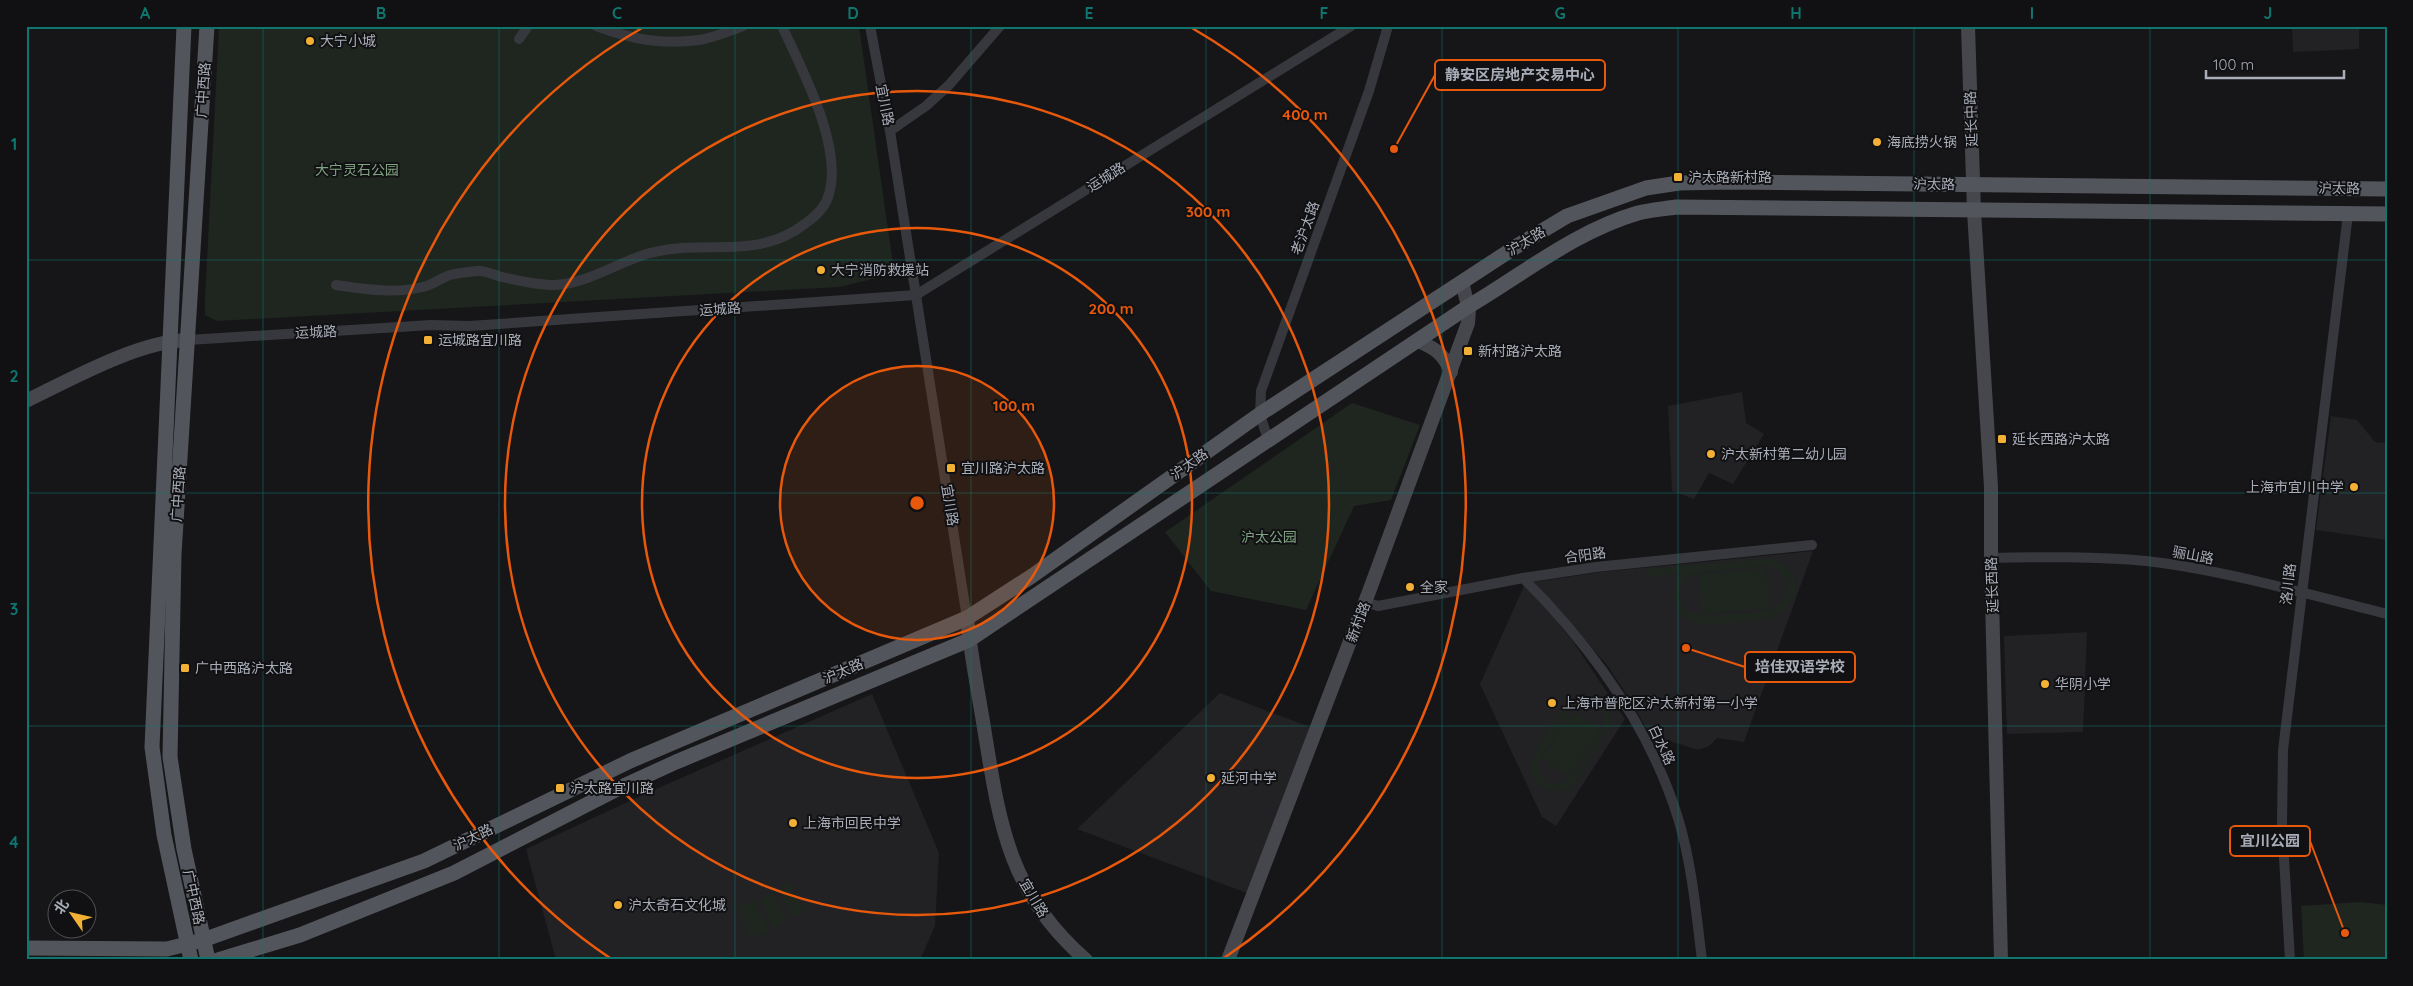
<svg xmlns="http://www.w3.org/2000/svg" width="2413" height="986" font-family="Quicksand,'Noto Sans SC',sans-serif">
<style>
.built{fill:#222225}
.green{fill:#1e261f;fill-rule:evenodd}
.lines{fill:none;stroke-linecap:round;stroke-linejoin:round}
.street{stroke:#37383d;stroke-width:10}
.secondary{stroke:#45474d;stroke-width:14}
.primary{stroke:#53555c;stroke-width:15}
.grid{fill:none;stroke:#0f766e;stroke-width:1;stroke-opacity:0.55}
.ring{fill:none;stroke:#e8590c;stroke-width:2.5}
.poi-dot{fill:#f2b134;stroke:#111113;stroke-width:2}
.labels{text-anchor:middle;stroke-width:4;stroke-linejoin:round;paint-order:stroke}
.poi-label{font-size:14px;fill:#a8adb8;stroke:#111113;text-anchor:start}
.street-label{font-size:14px;fill:#a8adb8;stroke:#111113}
.park-label{font-size:14px;fill:#7fa381;stroke:#111113}
.centre{fill:#e8590c;stroke:#111113;stroke-width:2.5}
.ring-label{font-size:15px;text-anchor:middle;font-weight:bold;fill:#e8590c;stroke:#111113;stroke-width:4;stroke-linejoin:round;paint-order:stroke}
.leader{fill:none;stroke:#e8590c;stroke-width:2}
.callout-dot{fill:#e8590c;stroke:#111113;stroke-width:2}
.callout{fill:#111113;stroke:#e8590c;stroke-width:2}
.callout-label{font-size:15px;text-anchor:middle;font-weight:bold;fill:#a8adb8}
.neatline{fill:none;stroke:#0f766e;stroke-width:2}
.grid-label{font-size:16px;text-anchor:middle;font-weight:bold;fill:#0f766e}
</style>
<rect width="100%" height="100%" fill="#161618"/>
<!-- built -->
<g class="built">
<path d="M 2292,26 L 2359,26 L 2359,49 L 2293,52 Z"/>
<path d="M 1742,392 L 1746,423 L 1764,434 L 1733,484 L 1709,473 L 1694,499 L 1672,491 L 1668,406 Z"/>
<path d="M 2331,416 L 2357,420 L 2375,442 L 2387,443 L 2387,540 L 2316,530 Z"/>
<path d="M 1813,551 L 1744,742 L 1717,738 L 1709,746 L 1698,750 L 1670,741 L 1658,751 L 1633,704 L 1607,665 L 1534,582 L 1601,572 Z"/>
<path d="M 1524,586 L 1553,617 L 1572,640 L 1625,719 L 1556,826 L 1542,817 L 1480,684 Z"/>
<path d="M 2087,632 L 2083,732 L 2007,734 L 2004,636 Z"/>
<path d="M 1220,693 L 1310,727 L 1247,893 L 1077,829 Z"/>
<path d="M 872,694 L 939,853 L 935,926 L 920,960 L 556,960 L 526,849 L 647,793 Z"/>
</g>
<!-- green -->
<g class="green">
<path d="M 219,26 L 859,26 L 893,264 L 885,276 L 839,287 L 217,321 L 205,315 L 205,300 Z"/>
<path d="M 1352,403 L 1420,425 L 1391,500 L 1354,506 L 1306,610 L 1211,591 L 1165,532 Z"/>
<path d="M 1773,558 C 1784,563 1793,570 1795,583 C 1801,627 1729,622 1701,625 C 1675,619 1665,595 1680,574 L 1648,577 L 1648,569 ZM 1766,566 L 1777,569 L 1787,583 L 1783,601 C 1770,614 1749,612 1732,613 C 1710,616 1672,621 1681,585 L 1693,573 Z"/>
<path d="M 1766,568 L 1770,608 L 1702,614 L 1699,574 Z"/>
<path d="M 1581,696 L 1591,696 L 1605,704 L 1609,711 L 1611,724 L 1573,786 C 1555,798 1528,788 1531,763 C 1532,755 1561,711 1568,703 C 1571,699 1576,697 1581,696 ZM 1586,702 C 1601,704 1608,716 1602,730 C 1591,746 1563,809 1540,774 L 1540,759 L 1571,710 L 1578,705 Z"/>
<path d="M 1573,711 L 1600,729 L 1570,776 L 1542,759 Z"/>
<path d="M 790,883 L 805,912 L 792,918 L 778,889 Z"/>
<path d="M 772,892 L 787,921 L 774,928 L 760,899 Z"/>
<path d="M 755,899 L 770,931 L 751,939 L 737,907 Z"/>
<path d="M 2361,902 L 2387,905 L 2387,960 L 2304,960 L 2301,906 Z"/>
</g>
<g class="lines">
<!-- street -->
<g class="street">
<path d="M 596,26 C 632,39 659,45 699,40 C 714,38 729,31 743,26"/>
<path d="M 870,26 L 890,131 L 967,618"/>
<path d="M 519,39 L 528,26"/>
<path d="M 890,131 L 926,106 L 949,85 L 1000,26"/>
<path d="M 336,285 C 365,289 394,294 423,287 C 432,285 441,278 450,275 C 458,273 468,272 477,271 C 485,270 494,275 502,277 C 519,281 537,285 554,285 C 585,285 620,261 650,253 C 707,238 756,262 806,223 C 816,216 826,206 829,194 C 843,146 802,70 782,26"/>
<path d="M 188,340 L 431,325 L 469,326 L 916,295 L 1351,26"/>
<path d="M 1268,440 L 1260,414 L 1261,391 L 1369,91 L 1388,26"/>
<path d="M 1991,558 C 2042,557 2095,556 2146,561 C 2225,570 2310,595 2387,614"/>
<path d="M 1523,578 C 1591,646 1649,725 1678,818 C 1692,864 1696,912 1702,960"/>
<path d="M 1365,602 L 1378,606 L 1523,578 L 1596,567 L 1812,545"/>
<path d="M 2290,960 L 2282,824 L 2283,750 L 2348,214"/>
</g>
<!-- secondary -->
<g class="secondary">
<path d="M 1968,26 L 1974,211 L 1991,487 L 1991,558 L 2001,960"/>
<path d="M 1417,341 C 1434,347 1444,354 1451,372"/>
<path d="M 26,401 C 71,379 139,341 188,340"/>
<path d="M 967,618 C 971,657 979,696 985,734 C 1000,827 1010,894 1086,960"/>
<path d="M 1228,960 L 1370,589 L 1468,323 L 1469,310 L 1462,282"/>
</g>
<!-- primary -->
<g class="primary">
<path d="M 184,26 L 152,747 L 164,835 L 191,960"/>
<path d="M 207,26 L 174,554 L 170,757 L 184,849 L 208,960"/>
<path d="M 26,948 L 167,949 L 203,940 L 424,861 L 630,761 L 967,618 L 1032,576 L 1260,414 L 1517,246 L 1567,216 L 1646,188 L 1679,183 L 1727,182 L 2387,189"/>
<path d="M 218,960 L 300,935 L 454,873 L 617,789 L 676,762 L 969,640 L 1469,306 C 1523,274 1576,231 1638,213 C 1650,210 1664,209 1676,207 L 2387,214"/>
</g>
</g>
<!-- grid -->
<path class="grid" d="M 263,26 L 263,960M 499,26 L 499,960M 735,26 L 735,960M 971,26 L 971,960M 1206,26 L 1206,960M 1442,26 L 1442,960M 1678,26 L 1678,960M 1914,26 L 1914,960M 2150,26 L 2150,960M 26,260 L 2387,260M 26,493 L 2387,493M 26,726 L 2387,726"/>
<!-- distance rings -->
<circle cx="917" cy="503" r="137" fill="#e8590c" fill-opacity=".12"/>
<g class="ring">
<circle cx="917" cy="503" r="137"/>
<circle cx="917" cy="503" r="275"/>
<circle cx="917" cy="503" r="412"/>
<path d="M610 958A549 549 0 0 1 642 28M1192 28A549 549 0 0 1 1224 958"/>
</g>
<!-- markers -->
<g class="poi-dot">
<circle cx="310" cy="41" r="5"/>
<circle cx="1877" cy="142" r="5"/>
<rect x="1673" y="172" width="10" height="10" rx="2.5"/>
<circle cx="821" cy="270" r="5"/>
<rect x="423" y="335" width="10" height="10" rx="2.5"/>
<rect x="1463" y="346" width="10" height="10" rx="2.5"/>
<rect x="1997" y="434" width="10" height="10" rx="2.5"/>
<circle cx="1711" cy="454" r="5"/>
<rect x="946" y="463" width="10" height="10" rx="2.5"/>
<circle cx="2354" cy="487" r="5"/>
<circle cx="1410" cy="587" r="5"/>
<rect x="180" y="663" width="10" height="10" rx="2.5"/>
<circle cx="2045" cy="684" r="5"/>
<circle cx="1552" cy="703" r="5"/>
<circle cx="1211" cy="778" r="5"/>
<rect x="555" y="783" width="10" height="10" rx="2.5"/>
<circle cx="793" cy="823" r="5"/>
<circle cx="618" cy="905" r="5"/>
</g>
<g class="labels">
<!-- poi labels -->
<g class="poi-label">
<text x="320" y="46">大宁小城</text>
<text x="1887" y="147">海底捞火锅</text>
<text x="1688" y="182">沪太路新村路</text>
<text x="831" y="275">大宁消防救援站</text>
<text x="438" y="345">运城路宜川路</text>
<text x="1478" y="356">新村路沪太路</text>
<text x="2012" y="444">延长西路沪太路</text>
<text x="1721" y="459">沪太新村第二幼儿园</text>
<text x="961" y="473">宜川路沪太路</text>
<text x="2344" y="492" text-anchor="end">上海市宜川中学</text>
<text x="1420" y="592">全家</text>
<text x="195" y="673">广中西路沪太路</text>
<text x="2055" y="689">华阴小学</text>
<text x="1562" y="708">上海市普陀区沪太新村第一小学</text>
<text x="1221" y="783">延河中学</text>
<text x="570" y="793">沪太路宜川路</text>
<text x="803" y="828">上海市回民中学</text>
<text x="628" y="910">沪太奇石文化城</text>
</g>
<!-- street labels -->
<g class="street-label">
<text transform="translate(203 90) rotate(-86)" y="5">广中西路</text>
<text transform="translate(885 105) rotate(79)" y="5">宜川路</text>
<text transform="translate(1971 119) rotate(-92)" y="5">延长中路</text>
<text transform="translate(1106 177) rotate(-32)" y="5">运城路</text>
<text transform="translate(1934 184) rotate(1)" y="5">沪太路</text>
<text transform="translate(2339 188) rotate(1)" y="5">沪太路</text>
<text transform="translate(1305 228) rotate(-70)" y="5">老沪太路</text>
<text transform="translate(1526 241) rotate(-31)" y="5">沪太路</text>
<text transform="translate(720 309) rotate(-4)" y="5">运城路</text>
<text transform="translate(316 332) rotate(-3)" y="5">运城路</text>
<text transform="translate(1189 464) rotate(-35)" y="5">沪太路</text>
<text transform="translate(178 494) rotate(-86)" y="5">广中西路</text>
<text transform="translate(950 505) rotate(81)" y="5">宜川路</text>
<text transform="translate(1585 555) rotate(-8)" y="5">合阳路</text>
<text transform="translate(2193 555) rotate(11)" y="5">骊山路</text>
<text transform="translate(2288 584) rotate(-83)" y="5">洛川路</text>
<text transform="translate(1992 585) rotate(-92)" y="5">延长西路</text>
<text transform="translate(1358 622) rotate(-69)" y="5">新村路</text>
<text transform="translate(843 671) rotate(-23)" y="5">沪太路</text>
<text transform="translate(1662 745) rotate(65)" y="5">白水路</text>
<text transform="translate(473 837) rotate(-26)" y="5">沪太路</text>
<text transform="translate(194 897) rotate(78)" y="5">广中西路</text>
<text transform="translate(1034 898) rotate(59)" y="5">宜川路</text>
</g>
<!-- park labels -->
<g class="park-label">
<text x="357" y="175">大宁灵石公园</text>
<text x="1269" y="542">沪太公园</text>
</g>
</g>
<circle cx="917" cy="503" r="8" class="centre"/>
<g class="ring-label">
<text x="1305" y="120">400 m</text>
<text x="1208" y="217">300 m</text>
<text x="1111" y="314">200 m</text>
<text x="1014" y="411">100 m</text>
</g>
<!-- callouts -->
<path class="leader" d="M1394 149L1435 75M1686 648L1745 667M2345 933L2310 841"/>
<g class="callout-dot">
<circle cx="1394" cy="149" r="5"/>
<circle cx="1686" cy="648" r="5"/>
<circle cx="2345" cy="933" r="5"/>
</g>
<g class="callout">
<rect x="1435" y="60" width="170" height="30" rx="5"/>
<rect x="1745" y="652" width="110" height="30" rx="5"/>
<rect x="2230" y="826" width="80" height="30" rx="5"/>
</g>
<g class="callout-label">
<text x="1520" y="80">静安区房地产交易中心</text>
<text x="1800" y="672">培佳双语学校</text>
<text x="2270" y="846">宜川公园</text>
</g>
<!-- border -->
<rect width="2413" height="986" fill="none" stroke="#111113" stroke-width="55"/>
<!-- north arrow -->
<g transform="translate(72 914) rotate(304)"><circle r="24" fill="#111113" stroke="#4d4f55"/>
<path d="M0-4L9 19L0 12L-9 19Z" fill="#f2b134"/>
<text y="-8" font-size="14" font-weight="bold" text-anchor="middle" fill="#a8adb8">北</text>
</g>
<!-- scale -->
<path d="M2206 70v8h138v-8" fill="none" stroke="#a8adb8" stroke-width="2.5"/>
<text x="2213" y="70" font-size="15" fill="#a8adb8" stroke="#111113" stroke-width="4" paint-order="stroke">100 m</text>
<rect x="28" y="28" width="2358" height="930" class="neatline"/>
<g class="grid-label">
<text x="145" y="19">A</text>
<text x="381" y="19">B</text>
<text x="617" y="19">C</text>
<text x="853" y="19">D</text>
<text x="1089" y="19">E</text>
<text x="1324" y="19">F</text>
<text x="1560" y="19">G</text>
<text x="1796" y="19">H</text>
<text x="2032" y="19">I</text>
<text x="2268" y="19">J</text>
<text x="14" y="150">1</text>
<text x="14" y="382">2</text>
<text x="14" y="615">3</text>
<text x="14" y="848">4</text>
</g>
</svg>
